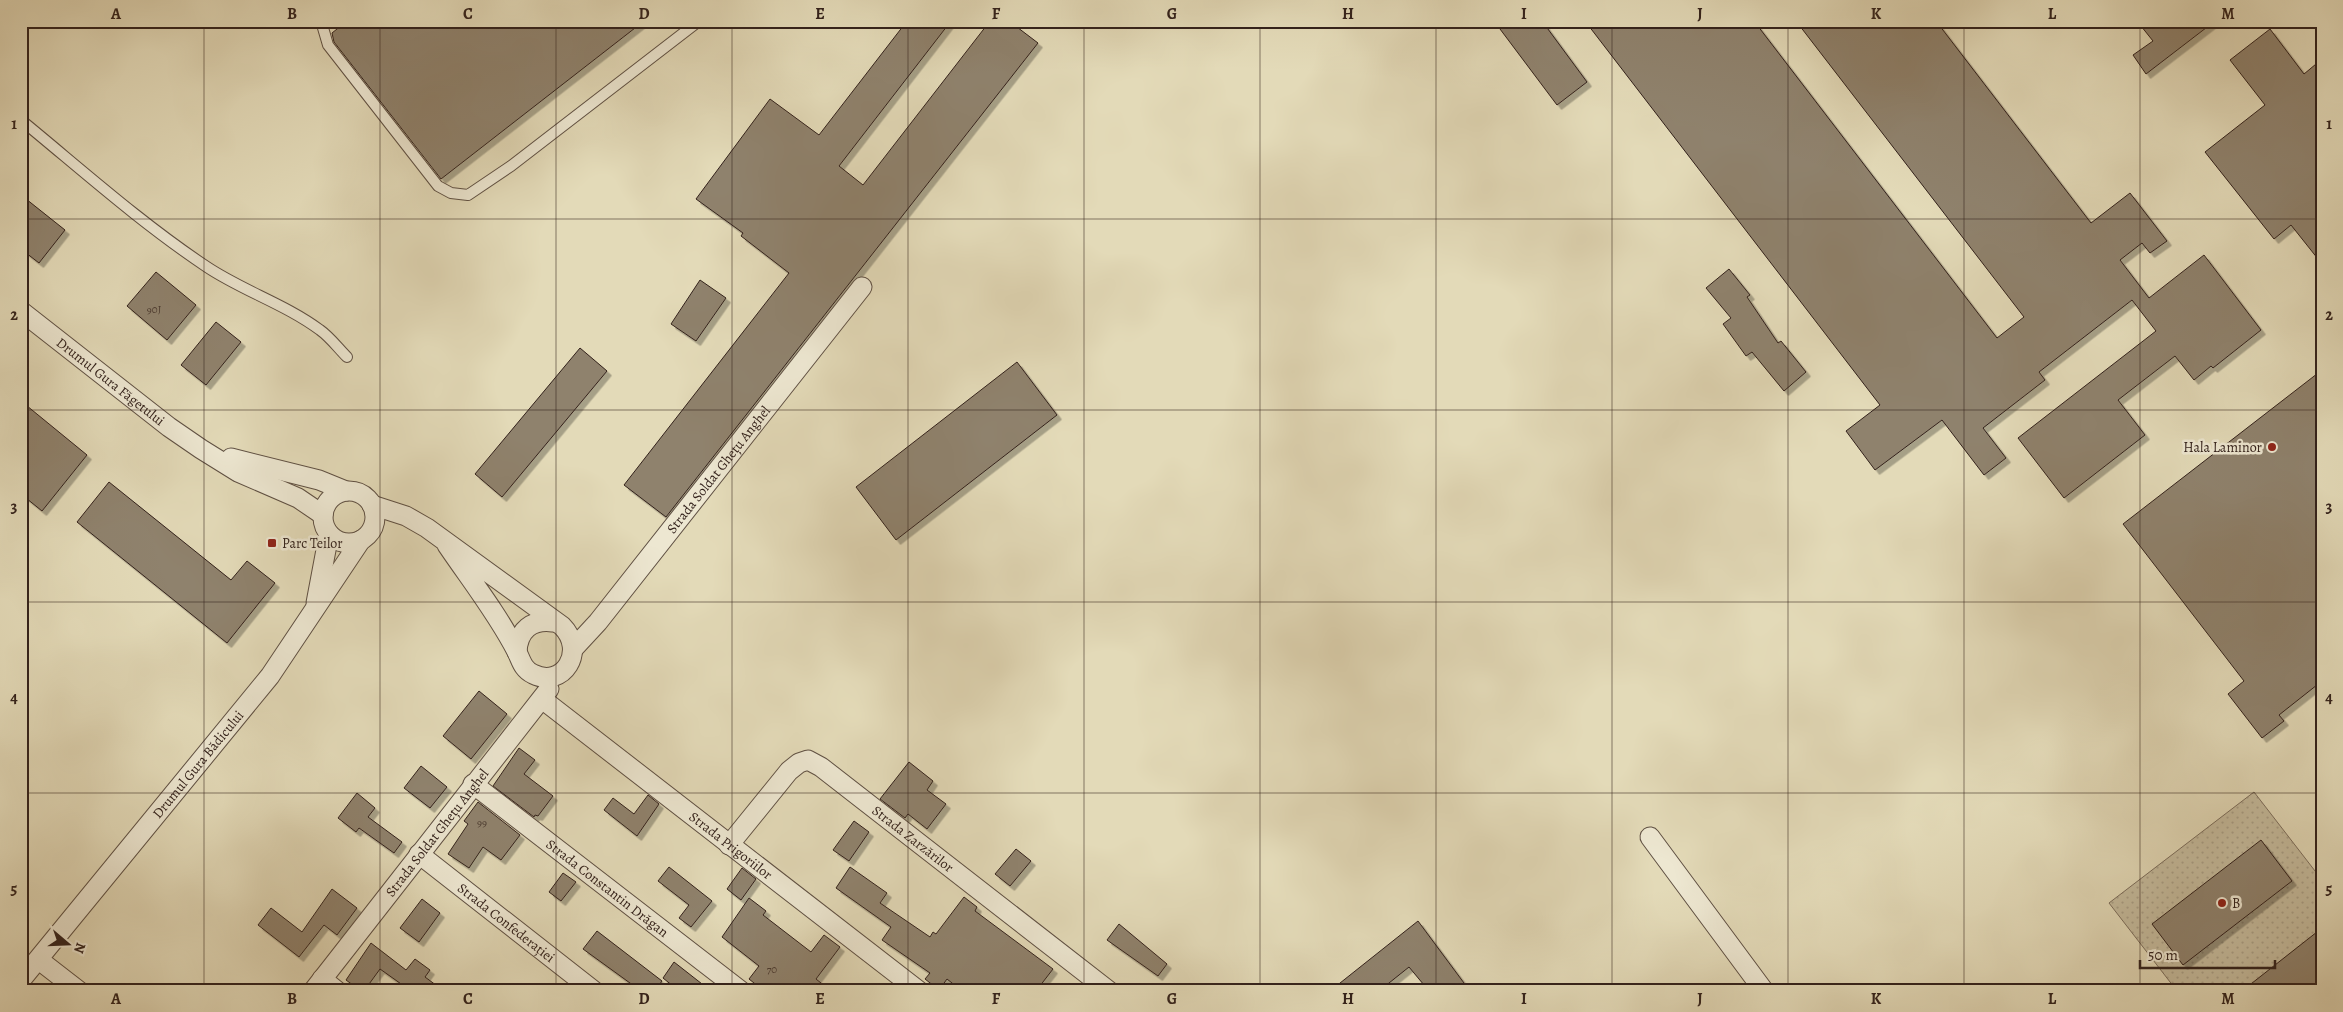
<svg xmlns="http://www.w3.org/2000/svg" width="2343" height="1012" font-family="Alegreya,serif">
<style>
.grass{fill:url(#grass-dots);stroke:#7c6e5c}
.building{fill:#8f826d;stroke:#33221c;filter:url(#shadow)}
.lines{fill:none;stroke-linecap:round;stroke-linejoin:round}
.service-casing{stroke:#5f5043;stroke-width:12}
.minor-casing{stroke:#5f5043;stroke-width:21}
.service{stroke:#ede7d1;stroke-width:10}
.minor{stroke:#ede7d1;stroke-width:19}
.grid{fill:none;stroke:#33221c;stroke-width:1;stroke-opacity:0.55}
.poi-dot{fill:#8f2418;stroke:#ede7d1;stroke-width:2}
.labels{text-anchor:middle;stroke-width:5;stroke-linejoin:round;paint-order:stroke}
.number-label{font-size:11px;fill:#4a3a30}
.street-label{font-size:14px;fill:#33221c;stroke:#ede7d1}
.poi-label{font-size:14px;fill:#33221c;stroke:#ede7d1;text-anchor:start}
.neatline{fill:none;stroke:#33221c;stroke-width:2}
.grid-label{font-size:16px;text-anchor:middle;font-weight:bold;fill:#33221c}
</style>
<defs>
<pattern id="grass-dots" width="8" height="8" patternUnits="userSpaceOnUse" patternTransform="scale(1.25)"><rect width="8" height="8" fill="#c5bb9d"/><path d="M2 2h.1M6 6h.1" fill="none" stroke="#aaa087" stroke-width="1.8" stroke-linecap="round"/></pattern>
<filter id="shadow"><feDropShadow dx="4.5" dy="4.5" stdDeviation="0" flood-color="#0004"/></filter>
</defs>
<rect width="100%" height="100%" fill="#e3dab8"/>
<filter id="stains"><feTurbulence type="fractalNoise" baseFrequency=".004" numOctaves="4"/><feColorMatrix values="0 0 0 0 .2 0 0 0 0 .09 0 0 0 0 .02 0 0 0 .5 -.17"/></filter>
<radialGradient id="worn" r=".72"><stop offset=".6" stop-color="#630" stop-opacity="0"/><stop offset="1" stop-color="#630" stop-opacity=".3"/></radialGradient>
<!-- grass -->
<path class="grass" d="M 2254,792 L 2322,880 L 2322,991 L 2177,991 L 2109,903 Z"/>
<!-- building -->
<g class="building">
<path d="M 347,21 L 644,21 L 441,179 L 334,42 L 332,33 Z"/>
<path d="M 907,21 L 951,21 L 839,166 L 863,185 L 990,21 L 1009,21 L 1038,43 L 666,517 L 624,485 L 789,273 L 741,236 L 743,233 L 696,199 L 770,99 L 819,135 Z"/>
<path d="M 1494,21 L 1542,21 L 1587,82 L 1557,105 Z"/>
<path d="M 1585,21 L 1754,21 L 1997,338 L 2024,317 L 1796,21 L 1936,21 L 2091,223 L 2130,193 L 2167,241 L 2150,253 L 2142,243 L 2120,260 L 2149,298 L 2204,255 L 2261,330 L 2213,368 L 2211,366 L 2194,380 L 2175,356 L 2118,400 L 2145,435 L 2064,498 L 2018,438 L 2156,331 L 2132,300 L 2039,372 L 2045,380 L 1983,428 L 2006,458 L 1984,475 L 1942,420 L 1875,470 L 1846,431 L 1880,405 Z"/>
<path d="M 2137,21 L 2215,21 L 2146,74 L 2133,55 L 2153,41 Z"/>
<path d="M 2270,29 L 2304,74 L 2322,59 L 2322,264 L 2291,225 L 2274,239 L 2205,152 L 2265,105 L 2230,60 Z"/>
<path d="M 21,195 L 65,230 L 39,263 L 21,249 Z"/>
<path d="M 1729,269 L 1750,295 L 1747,297 L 1778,343 L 1781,341 L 1806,372 L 1784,391 L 1752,352 L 1746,356 L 1723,324 L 1731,318 L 1706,288 Z"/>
<path d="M 156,272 L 196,305 L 167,340 L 127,306 Z"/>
<path d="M 700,280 L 726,298 L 696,341 L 671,324 Z"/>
<path d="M 216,322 L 241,342 L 206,385 L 181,365 Z"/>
<path d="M 580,348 L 607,371 L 502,497 L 475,474 Z"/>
<path d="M 1017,362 L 1057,415 L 896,540 L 856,487 Z"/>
<path d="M 2322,370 L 2322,681 L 2279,715 L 2284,721 L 2262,738 L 2228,694 L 2244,681 L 2123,524 Z"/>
<path d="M 21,401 L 87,455 L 42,511 L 21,494 Z"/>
<path d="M 109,482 L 231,580 L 247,561 L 275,583 L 227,643 L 77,522 Z"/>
<path d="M 479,691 L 507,714 L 471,759 L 443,736 Z"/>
<path d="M 519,748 L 535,760 L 524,774 L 553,796 L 538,816 L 535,815 L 534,817 L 493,786 Z"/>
<path d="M 909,762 L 933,781 L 927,790 L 946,804 L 927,829 L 908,814 L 905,818 L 880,799 Z"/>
<path d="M 421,766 L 447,787 L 430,808 L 404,788 Z"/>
<path d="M 357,793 L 375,808 L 368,817 L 402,842 L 394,853 L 359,828 L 356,832 L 338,818 Z"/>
<path d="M 648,795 L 659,804 L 637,836 L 604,810 L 613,798 L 634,814 Z"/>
<path d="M 478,802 L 520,835 L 501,860 L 483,847 L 469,868 L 448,854 L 468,824 L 464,821 Z"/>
<path d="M 854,821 L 869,832 L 849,861 L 833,850 Z"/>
<path d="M 2261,840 L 2292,881 L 2183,965 L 2152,924 Z"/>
<path d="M 1016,849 L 1031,861 L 1010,886 L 995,874 Z"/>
<path d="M 669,867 L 712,901 L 691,927 L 679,918 L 689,905 L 658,881 Z"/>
<path d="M 850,867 L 887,893 L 880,903 L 930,937 L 933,932 L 936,934 L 964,897 L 977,907 L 975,911 L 1053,969 L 1036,991 L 962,991 L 947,979 L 939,990 L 925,979 L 930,973 L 882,940 L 891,927 L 836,888 Z"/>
<path d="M 742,868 L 756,879 L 741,900 L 727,889 Z"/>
<path d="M 563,873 L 576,882 L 561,901 L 549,892 Z"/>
<path d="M 332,889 L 357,908 L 337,935 L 324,925 L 299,957 L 258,925 L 271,908 L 302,932 Z"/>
<path d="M 749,898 L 766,911 L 763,915 L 811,952 L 824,935 L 840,947 L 816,979 L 831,991 L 764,991 L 749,979 L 759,966 L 722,937 Z"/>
<path d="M 422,899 L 440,913 L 419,942 L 400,928 Z"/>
<path d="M 1418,921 L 1464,983 L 1455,991 L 1429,991 L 1409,967 L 1379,991 L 1330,991 Z"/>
<path d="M 1119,924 L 1167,964 L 1158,976 L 1107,940 Z"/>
<path d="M 2322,928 L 2322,991 L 2242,991 Z"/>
<path d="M 597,931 L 662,981 L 655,991 L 641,991 L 583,949 Z"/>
<path d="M 371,943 L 406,970 L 415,959 L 430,970 L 425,977 L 444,991 L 411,991 L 380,969 L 364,991 L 361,991 L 346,980 Z"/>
<path d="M 674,962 L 711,991 L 679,991 L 663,978 Z"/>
</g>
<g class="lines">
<defs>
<g id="service">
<path d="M 321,21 L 328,45 L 438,186 L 451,193 L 468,195 L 511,166 L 699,21"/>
<path d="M 21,120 C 82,170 141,223 207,267 C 243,291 285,304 320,330 C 330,337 338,348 347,357"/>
</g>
<g id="minor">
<path id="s1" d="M 21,311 L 169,427 L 201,449 L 238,472 L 298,498 L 323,515"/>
<path d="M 231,458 L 319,480 L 346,491"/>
<circle cx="349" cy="517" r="26"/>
<path d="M 372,505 L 406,516 L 427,528 L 562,626 C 587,651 563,689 533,674 C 522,669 521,659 516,650 C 497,613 470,579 447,545"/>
<path d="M 316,603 L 329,534"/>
<path id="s2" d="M 573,649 L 598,622 L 862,287"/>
<path d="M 517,652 C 518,630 532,619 553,622"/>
<path id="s3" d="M 542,699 L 919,991"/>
<path id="s4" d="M 473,784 L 741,991"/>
<path d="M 1650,837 L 1764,991"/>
<path id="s5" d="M 729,845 L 789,771 L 799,763 L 808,760 L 821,767 L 1109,991"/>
<path id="s6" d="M 419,854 L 594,991"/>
<path d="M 39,960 L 79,991"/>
<path d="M 322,979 L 337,991"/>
<path id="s7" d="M 21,980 L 270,676 L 361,540"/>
<path id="s8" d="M 313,991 L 549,689"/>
</g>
</defs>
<!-- service casing -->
<use href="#service" class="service-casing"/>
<!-- minor casing -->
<use href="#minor" class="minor-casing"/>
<!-- service -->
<use href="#service" class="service"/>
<!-- minor -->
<use href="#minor" class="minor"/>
</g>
<!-- grid -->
<path class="grid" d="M 204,21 L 204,991M 380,21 L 380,991M 556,21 L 556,991M 732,21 L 732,991M 908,21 L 908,991M 1084,21 L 1084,991M 1260,21 L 1260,991M 1436,21 L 1436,991M 1612,21 L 1612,991M 1788,21 L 1788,991M 1964,21 L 1964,991M 2140,21 L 2140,991M 21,219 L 2322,219M 21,410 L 2322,410M 21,602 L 2322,602M 21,793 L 2322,793"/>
<!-- markers -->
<g class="poi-dot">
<circle cx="2272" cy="447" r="5"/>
<rect x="267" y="538" width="10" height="10" rx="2.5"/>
<circle cx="2222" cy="903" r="5"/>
</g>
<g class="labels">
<!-- number labels -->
<g class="number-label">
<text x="154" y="313">90J</text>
<text x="482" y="826">99</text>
<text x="772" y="973">70</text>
</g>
<!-- street labels -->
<g class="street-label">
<text dy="5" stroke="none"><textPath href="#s1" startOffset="114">Drumul Gura Făgetului</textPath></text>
<text dy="5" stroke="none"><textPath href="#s2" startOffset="231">Strada Soldat Ghețu Anghel</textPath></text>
<text dy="5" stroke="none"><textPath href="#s7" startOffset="279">Drumul Gura Bădicului</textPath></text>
<text dy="5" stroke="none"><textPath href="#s8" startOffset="201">Strada Soldat Ghețu Anghel</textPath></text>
<text dy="5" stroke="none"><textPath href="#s5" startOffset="249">Strada Zarzărilor</textPath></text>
<text dy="5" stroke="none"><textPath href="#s3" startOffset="239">Strada Prigoriilor</textPath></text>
<text dy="5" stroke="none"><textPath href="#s4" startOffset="170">Strada Constantin Drăgan</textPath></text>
<text dy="5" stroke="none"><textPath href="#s6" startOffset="111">Strada Confederației</textPath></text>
</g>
<!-- poi labels -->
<g class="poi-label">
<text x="2262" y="452" text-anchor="end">Hala Laminor</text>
<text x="282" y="548">Parc Teilor</text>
<text x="2232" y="908">B</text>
</g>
</g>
<!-- margin -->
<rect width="2343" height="1012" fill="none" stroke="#e3dab8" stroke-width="55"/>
<!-- north arrow -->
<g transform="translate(68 944) rotate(109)" stroke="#ede7d1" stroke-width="4" paint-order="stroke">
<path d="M0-4L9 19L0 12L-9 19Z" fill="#33221c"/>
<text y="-8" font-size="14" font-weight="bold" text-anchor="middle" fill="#33221c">N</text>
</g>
<!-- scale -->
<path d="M2140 960v8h135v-8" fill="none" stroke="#33221c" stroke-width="2.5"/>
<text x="2148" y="960" font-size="15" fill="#33221c" stroke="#ede7d1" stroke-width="4" paint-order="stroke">50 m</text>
<rect x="28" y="28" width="2288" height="956" class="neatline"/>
<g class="grid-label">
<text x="116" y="19">A</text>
<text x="292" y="19">B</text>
<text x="468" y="19">C</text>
<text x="644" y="19">D</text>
<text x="820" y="19">E</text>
<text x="996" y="19">F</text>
<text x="1172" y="19">G</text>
<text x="1348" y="19">H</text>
<text x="1524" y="19">I</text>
<text x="1700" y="19">J</text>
<text x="1876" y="19">K</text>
<text x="2052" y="19">L</text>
<text x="2228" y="19">M</text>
<text x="14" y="129">1</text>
<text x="2329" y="129">1</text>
<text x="14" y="320">2</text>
<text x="2329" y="320">2</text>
<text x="14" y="512">3</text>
<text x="2329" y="512">3</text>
<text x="14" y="703">4</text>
<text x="2329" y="703">4</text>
<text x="14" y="894">5</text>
<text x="2329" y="894">5</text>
<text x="116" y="1004">A</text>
<text x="292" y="1004">B</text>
<text x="468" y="1004">C</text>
<text x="644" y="1004">D</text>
<text x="820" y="1004">E</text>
<text x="996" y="1004">F</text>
<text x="1172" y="1004">G</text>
<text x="1348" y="1004">H</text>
<text x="1524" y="1004">I</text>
<text x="1700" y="1004">J</text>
<text x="1876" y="1004">K</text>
<text x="2052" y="1004">L</text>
<text x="2228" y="1004">M</text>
</g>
<rect width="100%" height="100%" filter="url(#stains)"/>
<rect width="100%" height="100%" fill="url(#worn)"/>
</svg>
